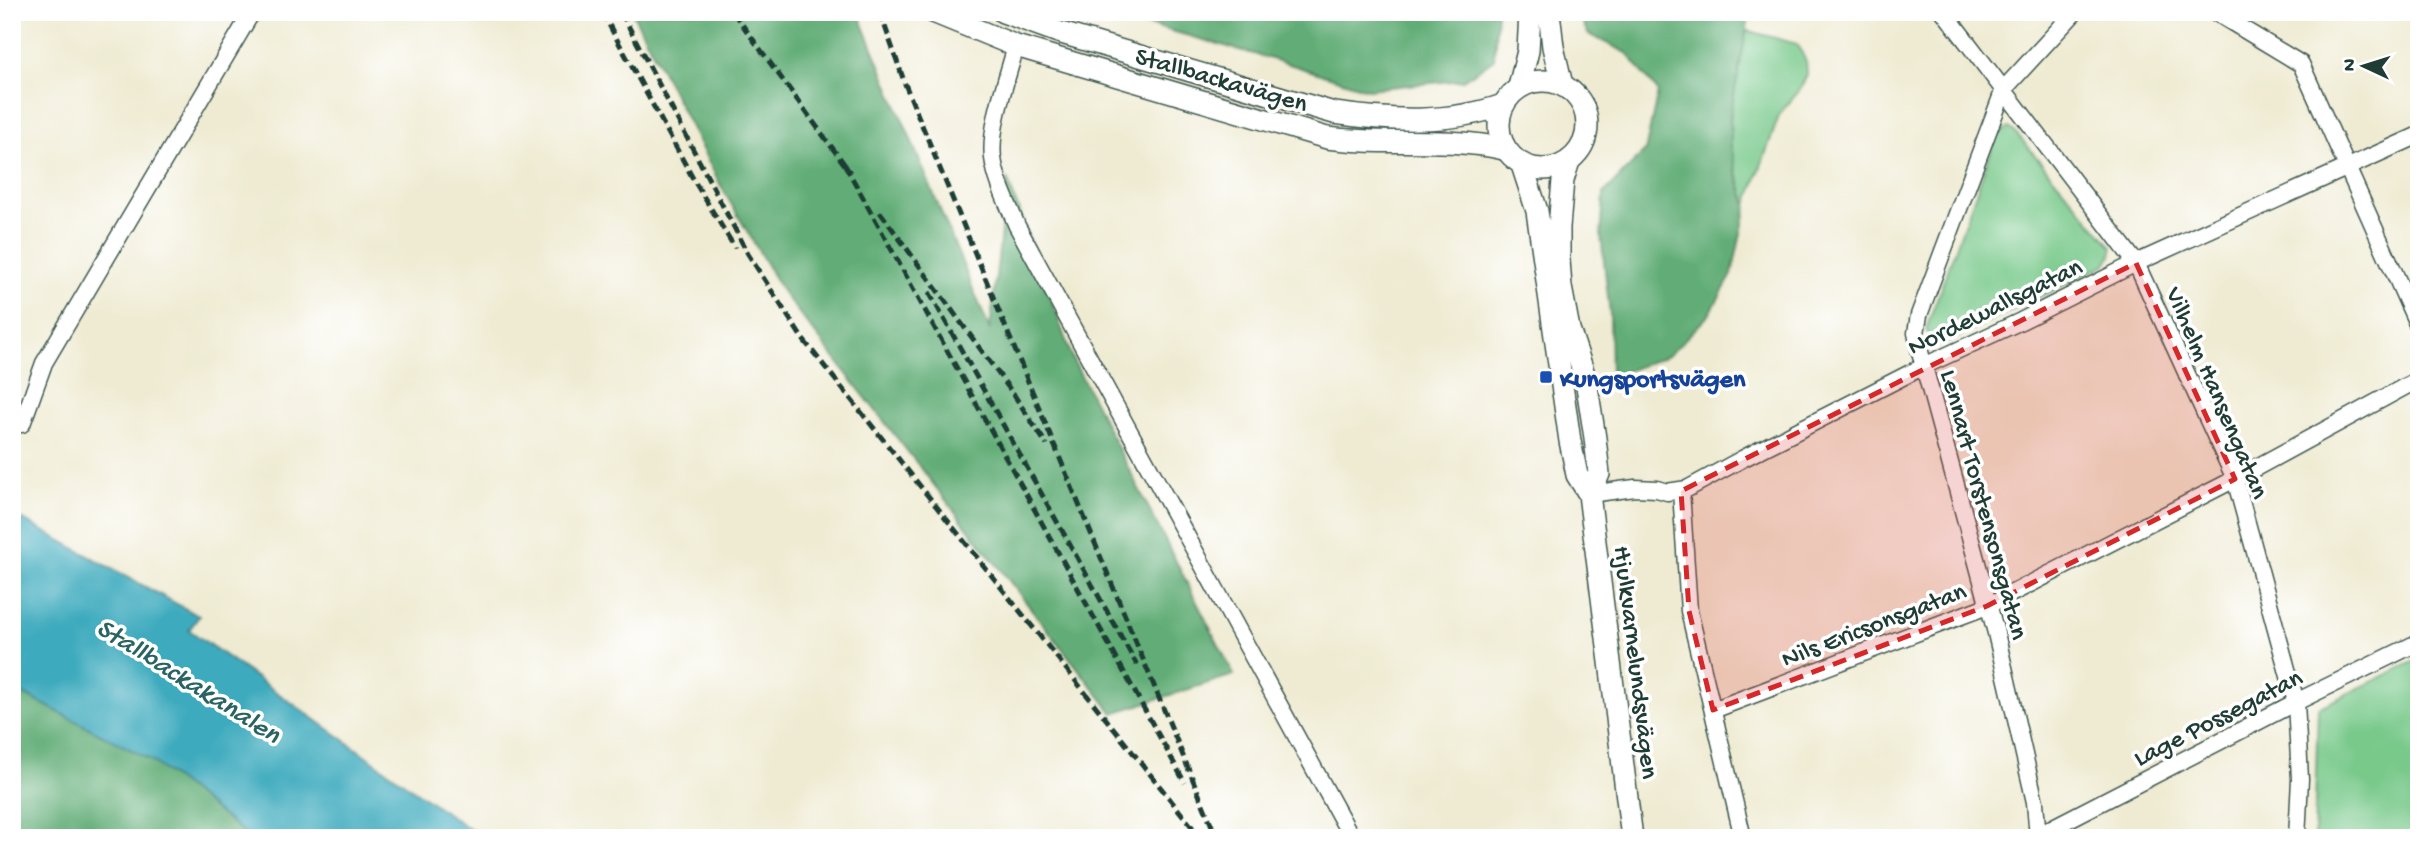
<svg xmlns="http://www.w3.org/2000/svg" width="2431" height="850" font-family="'Gochi Hand',sans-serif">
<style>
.green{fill:#79c98b;stroke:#4c8360;stroke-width:2}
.forest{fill:#62ad77;stroke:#407556;stroke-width:2}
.water{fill:#3eaabd;stroke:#2e7478;stroke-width:2}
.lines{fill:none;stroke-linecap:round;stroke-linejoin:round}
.minor-casing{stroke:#3e574c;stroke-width:19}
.tertiary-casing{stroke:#3e574c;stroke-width:24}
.minor{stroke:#fff;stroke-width:16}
.tertiary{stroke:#fff;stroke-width:21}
.rail{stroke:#1f3d34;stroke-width:5;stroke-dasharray:10 5;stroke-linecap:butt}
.marked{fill:#d62828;fill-opacity:0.2;stroke:#d62828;stroke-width:5;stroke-dasharray:14 9;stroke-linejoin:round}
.transit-dot{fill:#1a4fb4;stroke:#fff;stroke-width:2.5}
.labels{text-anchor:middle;stroke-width:7;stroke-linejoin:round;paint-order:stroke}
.street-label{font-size:26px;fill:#1f3d34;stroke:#fff}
.transit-label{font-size:26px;font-weight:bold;fill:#164399;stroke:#fff;text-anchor:start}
.water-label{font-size:28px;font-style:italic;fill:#2a6364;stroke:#fff}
</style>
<rect width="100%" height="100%" fill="#fff"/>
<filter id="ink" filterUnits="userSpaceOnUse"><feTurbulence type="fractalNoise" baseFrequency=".0143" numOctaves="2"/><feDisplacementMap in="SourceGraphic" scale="14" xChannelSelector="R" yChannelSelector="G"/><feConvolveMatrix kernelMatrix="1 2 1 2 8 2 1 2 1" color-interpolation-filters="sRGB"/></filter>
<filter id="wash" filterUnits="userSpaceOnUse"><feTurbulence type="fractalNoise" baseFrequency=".00686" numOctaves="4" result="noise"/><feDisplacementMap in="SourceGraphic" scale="28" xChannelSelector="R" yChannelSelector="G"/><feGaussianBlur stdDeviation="1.57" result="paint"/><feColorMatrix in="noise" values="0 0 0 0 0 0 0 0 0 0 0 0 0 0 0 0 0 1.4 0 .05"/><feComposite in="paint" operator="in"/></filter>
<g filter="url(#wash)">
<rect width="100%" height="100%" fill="#efebd3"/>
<!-- green -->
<g class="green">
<path d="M 1746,30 L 1797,44 L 1806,61 L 1807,74 L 1800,90 L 1780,113 L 1747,205 C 1741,185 1734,166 1731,145 C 1727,107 1739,68 1746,30 Z"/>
<path d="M 2009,128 L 2017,134 L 2113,248 L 2110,258 L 2105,265 L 1942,345 L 1931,341 L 1926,329 L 1997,135 Z"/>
<path d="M 2419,659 L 2419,838 L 2314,838 L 2318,708 Z"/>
</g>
<!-- forest -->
<g class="forest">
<path d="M 632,12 L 858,12 L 990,330 L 1007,178 L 1073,360 L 1234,675 L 1113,713 L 784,294 L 723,190 Z"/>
<path d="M 1103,12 L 1497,12 L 1494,59 L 1463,80 L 1367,89 L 1286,63 Z"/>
<path d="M 1578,12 L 1750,12 L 1730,116 L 1731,146 L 1736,172 L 1747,205 L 1732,275 L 1709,315 L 1669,355 L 1611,377 L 1610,314 L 1601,236 L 1604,193 L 1645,151 L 1658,92 L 1627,53 L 1588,34 Z"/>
<path d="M 12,688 L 151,760 L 251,838 L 12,838 Z"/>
</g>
<!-- water -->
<path class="water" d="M 12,514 L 199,616 L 189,630 L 482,838 L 251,838 L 151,760 L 12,688 Z"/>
</g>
<g filter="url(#ink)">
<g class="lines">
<defs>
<g id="minor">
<path d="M 1944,12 L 2136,263 L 2235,479 L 2296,702 L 2300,779 L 2297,838"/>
<path d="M 2215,12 L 2301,64 L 2419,328"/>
<path d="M 1016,46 C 1008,76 989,127 993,158 C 996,181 1008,204 1017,226 L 1352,838"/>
<path d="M 22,424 L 44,363 L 252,12"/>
<path d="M 1681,491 L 1689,611 L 1743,838"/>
<path d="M 1589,494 L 1635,488 L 1657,489 L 1667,492 L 1687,489 L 1744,458 L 1924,366 L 2021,321 L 2136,263 L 2419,135"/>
<path d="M 1713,710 L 1987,606 L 2235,479 L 2419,379"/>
<path d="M 2038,835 L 2296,702 L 2419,642"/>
<path d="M 2038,838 L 2035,802 L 1996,633 L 1919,348 L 1916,333 L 1919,315 L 2004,89 L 2075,12"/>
</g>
<g id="tertiary">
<path d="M 933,12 L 1016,46 L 1327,138 C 1386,146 1447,136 1504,149"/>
<path d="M 1003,12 L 1058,32 L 1334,113 C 1390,121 1449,124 1503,105"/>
<path d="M 1549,12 L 1553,47 L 1562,85"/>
<circle cx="1543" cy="125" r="44"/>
<path d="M 1519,87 L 1528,51 L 1530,12"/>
<path d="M 1569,161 L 1563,180 L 1559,227 L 1559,260 L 1561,287 L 1569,329 L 1586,380 L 1595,438 L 1599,474 L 1589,494"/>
<path d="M 1522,165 L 1537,211 L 1570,441 L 1577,475 L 1589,494 L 1632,838"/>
</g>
</defs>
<!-- minor casing -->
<use href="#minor" class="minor-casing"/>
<!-- tertiary casing -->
<use href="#tertiary" class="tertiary-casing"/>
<!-- minor -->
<use href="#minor" class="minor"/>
<!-- tertiary -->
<use href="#tertiary" class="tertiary"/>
<!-- rail -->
<g class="rail">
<path d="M 602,12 L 696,184 L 735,248"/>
<path d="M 621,12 L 748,254 L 802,338 L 1201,838"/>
<path d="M 733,12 L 850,172"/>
<path d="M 880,12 L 905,84 L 1217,838"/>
<path d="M 845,165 L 1185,783"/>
<path d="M 880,212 L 1014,395 L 1047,445"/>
<path d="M 929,292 L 1137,665"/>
</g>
</g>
</g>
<!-- marked area -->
<path class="marked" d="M 2136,263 L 2235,479 L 1987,606 L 1713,710 L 1689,611 L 1681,491 Z"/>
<!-- markers -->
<rect class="transit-dot" x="1539" y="370" width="14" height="14" rx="3.5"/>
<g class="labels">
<!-- street labels -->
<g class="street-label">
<text transform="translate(1222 78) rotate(16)" y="9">Stallbackavägen</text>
<text transform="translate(1994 305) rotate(-26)" y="9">Nordewallsgatan</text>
<text transform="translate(2219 392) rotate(67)" y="9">Vilhelm Hansengatan</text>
<text transform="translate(1986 504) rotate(75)" y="9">Lennart Torstensonsgatan</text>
<text transform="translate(1873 623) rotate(-21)" y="9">Nils Ericsonsgatan</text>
<text transform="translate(1638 662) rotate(83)" y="9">Hjulkvarnelundsvägen</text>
<text transform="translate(2217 716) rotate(-27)" y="9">Lage Possegatan</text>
</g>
<!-- transit labels -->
<g class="transit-label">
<text x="1560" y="386">Kungsportsvägen</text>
</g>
<!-- water labels -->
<g class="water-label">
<text transform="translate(190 679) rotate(32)" y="10">Stallbackakanalen</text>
</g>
</g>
<!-- margin -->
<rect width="2431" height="850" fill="none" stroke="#fff" stroke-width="42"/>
<!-- north arrow -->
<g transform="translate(2364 66) rotate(274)" stroke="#ffffff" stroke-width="5" paint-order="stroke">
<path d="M0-5L12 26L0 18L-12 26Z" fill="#1f3d34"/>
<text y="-10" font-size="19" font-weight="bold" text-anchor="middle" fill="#1f3d34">N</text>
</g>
</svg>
